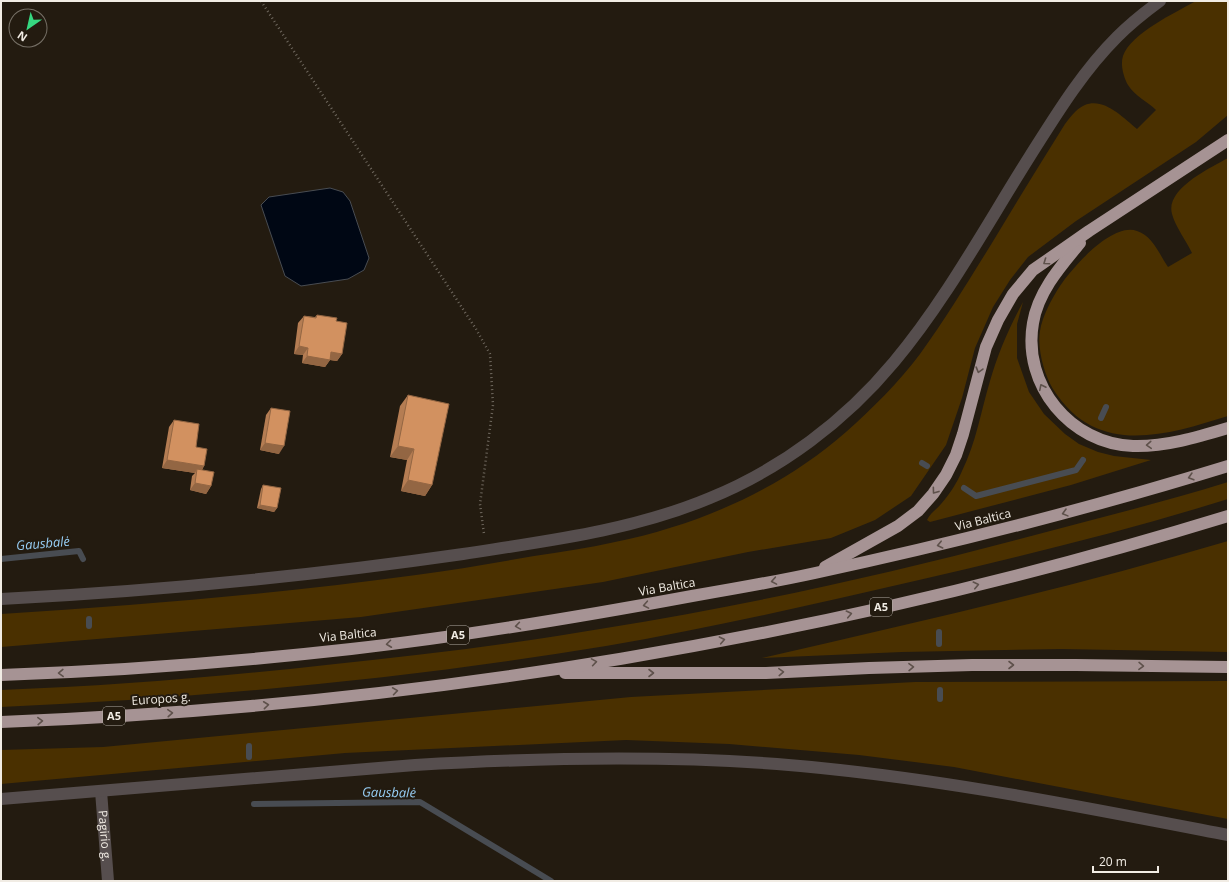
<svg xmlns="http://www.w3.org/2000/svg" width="1229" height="882" font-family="'Open Sans',sans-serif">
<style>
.green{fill:#4a3000}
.water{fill:#000714;stroke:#484c52}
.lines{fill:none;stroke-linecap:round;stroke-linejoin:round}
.stream{stroke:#484c52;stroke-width:6}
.path{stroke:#70695f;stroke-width:2.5;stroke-dasharray:1 3;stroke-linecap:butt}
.minor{stroke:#564e4e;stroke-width:12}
.motorway{stroke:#a69394;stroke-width:12}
.wall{fill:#b57d53}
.shaded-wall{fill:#936643}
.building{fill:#d29160;stroke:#936643}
.oneway{stroke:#5e514b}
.labels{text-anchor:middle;stroke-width:4;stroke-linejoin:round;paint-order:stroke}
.shield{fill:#231b10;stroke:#b3ada4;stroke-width:1}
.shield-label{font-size:11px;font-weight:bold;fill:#f1ece4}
.street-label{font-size:12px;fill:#f1ece4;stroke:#231b10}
.water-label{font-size:13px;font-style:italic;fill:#97cef5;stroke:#231b10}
</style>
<rect width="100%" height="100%" fill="#231b10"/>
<!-- green -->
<g class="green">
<path d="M 1196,1 L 1228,1 L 1228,115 L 1196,142 L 1076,221 L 1028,257 L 1010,280 L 993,307 L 975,348 L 962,398 L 946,445 L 911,496 L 875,520 L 831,538 L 748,552 L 603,582 L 361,617 L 1,647 L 1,614 C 140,605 278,594 416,575 C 455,570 495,563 534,556 C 561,552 588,548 615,542 C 699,525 781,489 846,432 C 872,409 899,382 920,354 C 946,318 969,280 992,243 C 1016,203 1040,164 1065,124 C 1068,120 1071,116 1075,112 C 1097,90 1120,115 1137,129 L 1156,110 C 1148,102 1135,96 1128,85 C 1124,78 1120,65 1123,56 C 1131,33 1175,13 1196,1 Z"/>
<path d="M 1228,158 L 1228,416 C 1164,436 1096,457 1053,389 C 1044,374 1037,348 1040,331 C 1042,317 1052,298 1060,286 C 1072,268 1112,222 1137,231 C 1153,236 1159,254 1168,267 L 1192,253 C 1186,240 1176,228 1172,214 C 1165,189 1210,168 1228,158 Z"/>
<path d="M 1023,302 L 1017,324 L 1017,358 L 1029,392 L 1044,414 L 1065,434 L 1079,444 L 1098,452 L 1114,456 L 1151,460 L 1071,485 L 930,522 L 927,520 C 930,513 936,510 941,504 C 949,495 957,483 962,471 C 976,443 981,411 990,381 C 998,353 1009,328 1023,302 Z"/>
<path d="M 1228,482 L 1228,499 C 1126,531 1022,556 919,580 C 815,604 711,628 606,646 C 406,679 203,698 1,707 L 1,690 C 110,686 218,677 326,665 C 420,655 513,644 606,628 C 750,605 893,573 1035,535 C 1099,518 1164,502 1228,482 Z"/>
<path d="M 1228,541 L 1228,652 L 1062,649 L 902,652 L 762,658 C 919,622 1074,587 1228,541 Z"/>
<path d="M 1228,681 L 1228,819 L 954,767 L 859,755 L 729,744 L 626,740 L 345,753 L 1,784 L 1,750 L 103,747 L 631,697 L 915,682 Z"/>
</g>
<!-- water -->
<path class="water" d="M 330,188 L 343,192 L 350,201 L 369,258 L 364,270 L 348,279 L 301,286 L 285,276 L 261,205 L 269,197 Z"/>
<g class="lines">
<!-- stream -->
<g class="stream">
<path d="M 1101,418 L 1106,407"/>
<path d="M 922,463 L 927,466"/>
<path d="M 964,488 L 976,496 L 1076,470 L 1083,460"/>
<path d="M 1,559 L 79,551 L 83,559"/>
<path d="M 89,619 L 89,626"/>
<path d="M 939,632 L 939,644"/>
<path d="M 940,690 L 940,699"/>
<path d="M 249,746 L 249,757"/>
<path d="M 254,804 L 420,802 L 551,881"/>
</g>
<!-- path -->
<path class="path" d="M 261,1 L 476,329 L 490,354 L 493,405 L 480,504 L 484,534"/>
<!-- minor -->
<g class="minor">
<path d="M 1,599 C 156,591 310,576 463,554 C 546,541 631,531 710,498 C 781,469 845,421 894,362 C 946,300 987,224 1030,156 C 1056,115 1082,72 1117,37 C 1130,24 1145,12 1160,1"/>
<path id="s1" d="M 101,791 L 108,881"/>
<path d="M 1,799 L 415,765 C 535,758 656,755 777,764 C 929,776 1078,806 1228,835"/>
</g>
<!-- motorway -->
<g class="motorway">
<path d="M 1080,243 C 1060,267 1038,292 1033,323 C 1022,385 1071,444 1133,446 C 1165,447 1198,437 1228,428"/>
<path d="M 825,567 L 898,526 L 918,511 L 933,494 L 946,475 L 956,455 L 963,434 L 986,347 L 998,320 L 1013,294 L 1033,270 L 1089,231 L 1228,140"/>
<path d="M 565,673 L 766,673 L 869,668 L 972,665 L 1076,665 L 1228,667"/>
<path d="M 1,675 C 118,671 235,662 351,649 C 465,636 579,617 692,596 C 733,589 774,582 815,573 C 954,543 1092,508 1228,466"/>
<path d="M 1,722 C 416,706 831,638 1228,516"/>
</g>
</g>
<!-- wall -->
<g class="wall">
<path d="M 317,315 L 336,321 L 342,354 L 337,361 L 330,360 L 325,367 L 302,363 L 303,355 L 294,354 L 298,323 L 304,316 L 315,317 Z"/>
<path d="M 408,395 L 432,485 L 425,496 L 401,491 L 407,460 L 390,457 L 400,406 Z"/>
<path d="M 271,408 L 279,454 L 260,450 L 266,415 Z"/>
<path d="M 174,420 L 196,447 L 204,466 L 202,470 L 211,486 L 206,494 L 190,490 L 192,476 L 195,473 L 162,468 L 169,427 Z"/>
<path d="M 263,485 L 277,508 L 274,512 L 257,508 L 261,489 Z"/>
</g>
<!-- shaded-wall -->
<g class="shaded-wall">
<path d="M 299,346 L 308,348 L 303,355 L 294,354 Z"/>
<path d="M 331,352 L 342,354 L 337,361 L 330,360 L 325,367 L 302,363 L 307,356 Z"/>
<path d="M 265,443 L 284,446 L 279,454 L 260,450 Z"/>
<path d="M 398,446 L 414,449 L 407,460 L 390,457 Z"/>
<path d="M 167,460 L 204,466 L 199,474 L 197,469 L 195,473 L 162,468 Z"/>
<path d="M 408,480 L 432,485 L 425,496 L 401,491 Z"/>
<path d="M 195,483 L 211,486 L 206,494 L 190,490 Z"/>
<path d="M 260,505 L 277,508 L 274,512 L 257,508 Z"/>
</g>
<!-- building -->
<g class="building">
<path d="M 317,315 L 337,318 L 336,321 L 347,323 L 342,354 L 331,352 L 330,360 L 307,356 L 308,348 L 299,346 L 304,316 L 316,318 Z"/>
<path d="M 408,395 L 449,404 L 432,485 L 408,480 L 414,449 L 398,446 Z"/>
<path d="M 271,408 L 290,411 L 284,446 L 265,443 Z"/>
<path d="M 174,420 L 199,424 L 196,447 L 207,449 L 204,466 L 167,460 Z"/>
<path d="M 197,469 L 214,472 L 211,486 L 195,483 Z"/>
<path d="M 263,485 L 281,488 L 277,508 L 260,505 Z"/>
</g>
<!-- one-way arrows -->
<defs><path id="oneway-chevron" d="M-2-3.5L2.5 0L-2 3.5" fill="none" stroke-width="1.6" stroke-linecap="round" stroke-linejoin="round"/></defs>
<g class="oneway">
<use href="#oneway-chevron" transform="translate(1046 262) rotate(145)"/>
<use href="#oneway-chevron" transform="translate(979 370) rotate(106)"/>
<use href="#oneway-chevron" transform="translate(1042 387) rotate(-116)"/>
<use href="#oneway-chevron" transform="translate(1149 445) rotate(176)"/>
<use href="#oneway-chevron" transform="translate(1191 477) rotate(164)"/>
<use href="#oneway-chevron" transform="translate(935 491) rotate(126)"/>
<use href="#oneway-chevron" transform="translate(1065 513) rotate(165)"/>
<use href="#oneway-chevron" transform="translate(940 545) rotate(167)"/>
<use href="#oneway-chevron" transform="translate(774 581) rotate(170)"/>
<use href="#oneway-chevron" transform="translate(976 585) rotate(-13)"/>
<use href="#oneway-chevron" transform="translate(646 605) rotate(170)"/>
<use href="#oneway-chevron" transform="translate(849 614) rotate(-12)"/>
<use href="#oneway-chevron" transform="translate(518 626) rotate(171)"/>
<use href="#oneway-chevron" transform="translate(722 640) rotate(-11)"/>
<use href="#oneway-chevron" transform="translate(389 644) rotate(173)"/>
<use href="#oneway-chevron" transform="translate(594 662) rotate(-9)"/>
<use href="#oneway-chevron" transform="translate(1011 665)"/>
<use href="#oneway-chevron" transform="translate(1141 666) rotate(1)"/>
<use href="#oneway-chevron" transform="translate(911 667) rotate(-1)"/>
<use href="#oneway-chevron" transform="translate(781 672) rotate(-3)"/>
<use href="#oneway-chevron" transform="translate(61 673) rotate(178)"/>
<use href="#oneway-chevron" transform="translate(651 673)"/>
<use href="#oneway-chevron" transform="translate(395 691) rotate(-8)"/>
<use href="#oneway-chevron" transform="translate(266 705) rotate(-6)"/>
<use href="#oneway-chevron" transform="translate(170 713) rotate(-4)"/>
<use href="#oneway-chevron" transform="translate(40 721) rotate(-2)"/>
</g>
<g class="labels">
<!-- shield labels -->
<g class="shield">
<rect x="870" y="598" width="22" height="18" rx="3"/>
<rect x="447" y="626" width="22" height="18" rx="3"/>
<rect x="103" y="707" width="22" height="18" rx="3"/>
</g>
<g class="shield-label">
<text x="881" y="611">A5</text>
<text x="458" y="639">A5</text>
<text x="114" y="720">A5</text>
</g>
<!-- street labels -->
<g class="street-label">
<text transform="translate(983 520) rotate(-14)" y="4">Via Baltica</text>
<text transform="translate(667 587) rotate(-10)" y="4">Via Baltica</text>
<text transform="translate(348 635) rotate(-6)" y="4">Via Baltica</text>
<text transform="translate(161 699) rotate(-4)" y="4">Europos g.</text>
<text dy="4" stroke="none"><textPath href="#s1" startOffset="45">Pagirio g.</textPath></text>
</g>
<!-- water labels -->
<g class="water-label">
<text transform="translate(43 543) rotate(-5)" y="5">Gausbalė</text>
<text transform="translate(389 792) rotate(1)" y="5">Gausbalė</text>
</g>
</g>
<!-- border -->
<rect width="1229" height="882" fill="none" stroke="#f1ece4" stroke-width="4"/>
<!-- north arrow -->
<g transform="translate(28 28) rotate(214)"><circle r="19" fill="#231b10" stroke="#756f65"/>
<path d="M0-3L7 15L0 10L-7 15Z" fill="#36d881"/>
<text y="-6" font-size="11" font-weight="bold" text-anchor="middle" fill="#f1ece4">N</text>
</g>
<!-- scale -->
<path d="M1093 866v6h65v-6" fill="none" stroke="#f1ece4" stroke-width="2"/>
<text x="1099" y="866" font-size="12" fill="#f1ece4" stroke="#231b10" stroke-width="3" paint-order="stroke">20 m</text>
</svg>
